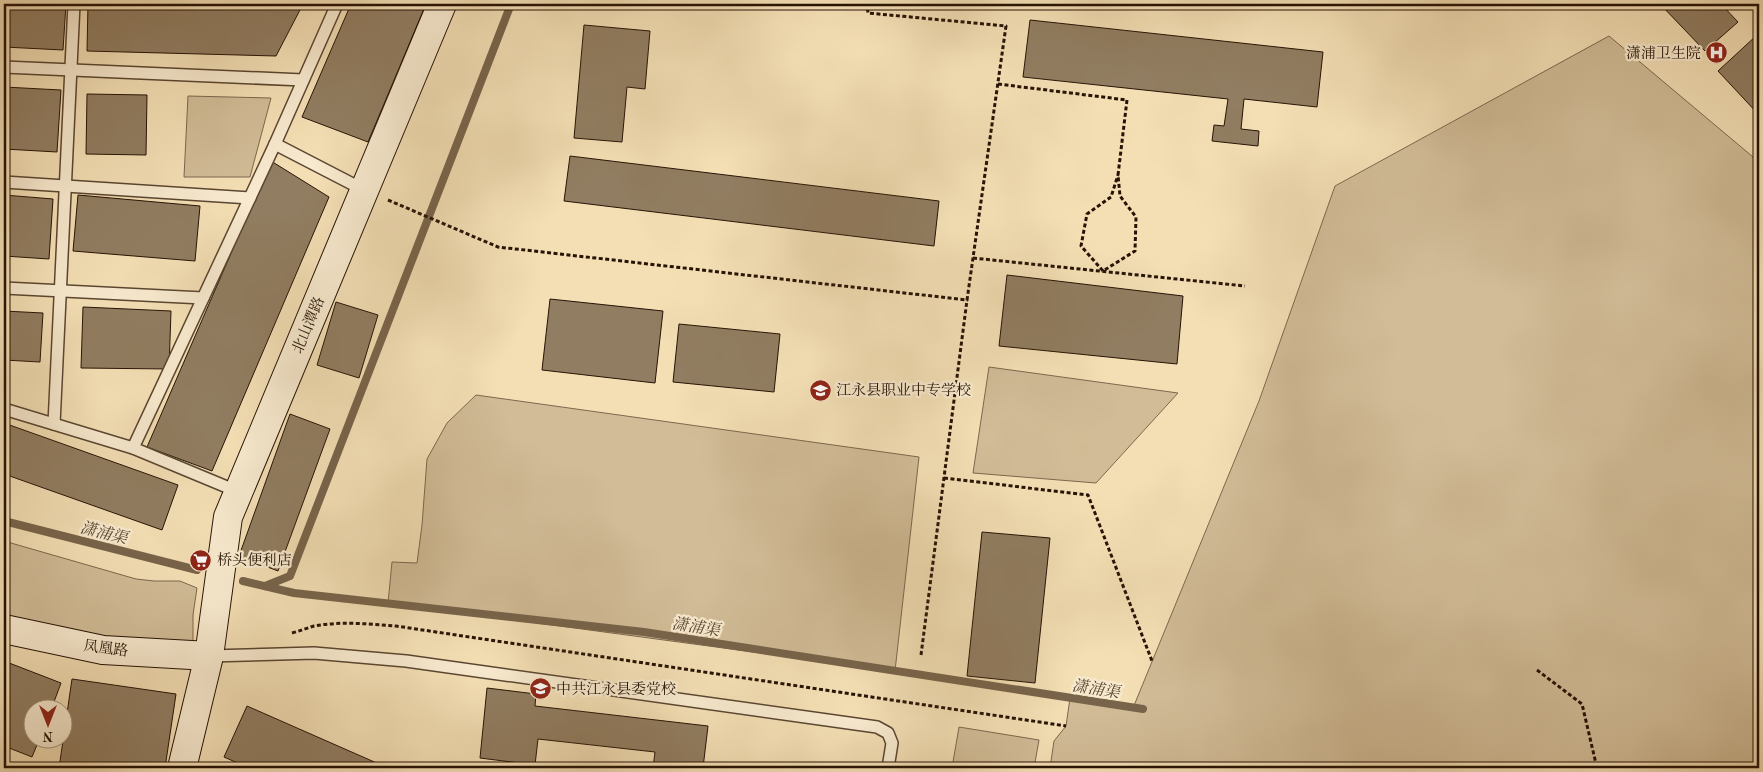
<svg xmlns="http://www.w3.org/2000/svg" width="1763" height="772" font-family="'Old Standard TT','Noto Serif SC',serif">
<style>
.green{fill:#d1bc97;stroke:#7c684e}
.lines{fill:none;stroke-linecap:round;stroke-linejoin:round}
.stream{stroke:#78644b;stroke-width:8}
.building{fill:#917d61;stroke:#261305}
.service-casing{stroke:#5a4631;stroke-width:14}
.secondary-casing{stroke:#261305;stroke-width:30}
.path{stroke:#261305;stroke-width:3;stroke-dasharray:4 2.5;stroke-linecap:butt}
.service{stroke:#f8eacf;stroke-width:11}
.secondary{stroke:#f8eacf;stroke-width:28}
.labels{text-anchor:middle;stroke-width:4.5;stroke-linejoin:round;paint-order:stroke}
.poi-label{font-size:15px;fill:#261305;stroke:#f8eacf;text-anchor:start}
.street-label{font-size:15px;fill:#261305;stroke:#f8eacf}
.water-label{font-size:16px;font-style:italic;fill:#5c4933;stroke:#f8eacf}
</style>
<rect width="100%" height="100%" fill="#f4dfb5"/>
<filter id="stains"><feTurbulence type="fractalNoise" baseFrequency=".004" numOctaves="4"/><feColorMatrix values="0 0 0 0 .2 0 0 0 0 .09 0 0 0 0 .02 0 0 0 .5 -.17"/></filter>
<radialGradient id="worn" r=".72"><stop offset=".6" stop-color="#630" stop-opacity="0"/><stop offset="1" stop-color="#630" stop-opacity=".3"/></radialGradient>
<!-- green -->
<g class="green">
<path d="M 1609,36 L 1759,162 L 1759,768 L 1050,768 L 1054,741 L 1066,726 L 1070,698 L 1133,708 L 1259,401 L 1335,186 Z"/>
<path d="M 188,96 L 271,98 L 250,177 L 184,177 Z"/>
<path d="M 989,367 L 1178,393 L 1096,483 L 973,473 Z"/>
<path d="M 476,395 L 919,457 L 895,671 L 388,603 L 392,562 L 417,563 L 422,525 L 427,459 L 447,423 Z"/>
<path d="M 4,541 L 136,579 L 154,581 L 180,581 L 197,588 L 193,615 L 193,655 L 4,619 Z"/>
<path d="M 959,727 L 1039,740 L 1034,768 L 952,768 Z"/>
</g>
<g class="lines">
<!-- stream -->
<g class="stream">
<path d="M 4,521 L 197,570"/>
<path d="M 243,581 L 294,593 L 644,632 L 1143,709"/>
<path d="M 265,586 L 290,576 L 511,4"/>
</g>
</g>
<!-- building -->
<g class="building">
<path d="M 4,4 L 66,4 L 63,50 L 4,47 Z"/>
<path d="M 88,4 L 149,4 L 301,8 L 276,56 L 87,51 Z"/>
<path d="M 351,4 L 426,4 L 368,142 L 302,117 Z"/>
<path d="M 1660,4 L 1721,4 L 1738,22 L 1705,51 Z"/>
<path d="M 1030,20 L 1323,52 L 1317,107 L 1244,99 L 1241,129 L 1259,131 L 1258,146 L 1212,141 L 1214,125 L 1224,126 L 1228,99 L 1023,77 Z"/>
<path d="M 584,25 L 650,31 L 645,89 L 627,87 L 622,142 L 574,138 Z"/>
<path d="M 1757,35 L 1759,37 L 1759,115 L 1718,71 Z"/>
<path d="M 4,87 L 61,90 L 57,152 L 4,149 Z"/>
<path d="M 87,94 L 147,95 L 146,155 L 86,154 Z"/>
<path d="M 570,156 L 939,201 L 934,246 L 564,201 Z"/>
<path d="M 271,161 L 329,197 L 212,471 L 147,447 Z"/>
<path d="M 4,195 L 53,199 L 49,259 L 4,256 Z"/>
<path d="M 78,195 L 200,206 L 195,261 L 73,251 Z"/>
<path d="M 1007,275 L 1183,296 L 1177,364 L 999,346 Z"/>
<path d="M 550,299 L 663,311 L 655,383 L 542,370 Z"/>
<path d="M 336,302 L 378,315 L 359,378 L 317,365 Z"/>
<path d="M 83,307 L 171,311 L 169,369 L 81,368 Z"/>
<path d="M 4,311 L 43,313 L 40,362 L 4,360 Z"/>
<path d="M 679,324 L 780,334 L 774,392 L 673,382 Z"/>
<path d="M 290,414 L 330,429 L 278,571 L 239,556 Z"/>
<path d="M 4,423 L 178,485 L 162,530 L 4,474 Z"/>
<path d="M 982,532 L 1050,538 L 1035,683 L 967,676 Z"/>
<path d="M 4,661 L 61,683 L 51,710 L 32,710 L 32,740 L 39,740 L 32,757 L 4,746 Z"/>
<path d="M 72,679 L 176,694 L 165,768 L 59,768 Z"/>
<path d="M 487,688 L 536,694 L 535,706 L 708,726 L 703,768 L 653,768 L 655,752 L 538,739 L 535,765 L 480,758 Z"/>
<path d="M 247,706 L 388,768 L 249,768 L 224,757 Z"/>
</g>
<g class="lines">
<defs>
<g id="service">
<path d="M 337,4 L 275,144 L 364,190"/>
<path d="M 4,67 L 303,80"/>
<path d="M 4,182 L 250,198"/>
<path d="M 4,288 L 203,298"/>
<path d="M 4,409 L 133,448"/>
<path d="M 54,424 L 74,4"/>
<path d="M 239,492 L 133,448 L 275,144"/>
<path d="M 209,656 L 314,653 L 406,661 L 877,727 L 888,733 L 892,743 L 888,768"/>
</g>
<g id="secondary">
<path d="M 4,629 L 103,650 L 209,656"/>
<path d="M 182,768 L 209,656 L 228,517 L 442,4"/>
</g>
</defs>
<!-- service casing -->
<use href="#service" class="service-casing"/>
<!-- secondary casing -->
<use href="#secondary" class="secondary-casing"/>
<!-- path -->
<g class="path">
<path d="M 998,84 L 1127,100 L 1118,175 L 1120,196 L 1136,217 L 1135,251 L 1103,271 L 1081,246 L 1087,214 L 1111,197 L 1118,175"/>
<path d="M 388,200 L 498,247 L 967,300 L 1006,26 L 868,13 L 867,4"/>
<path d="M 973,258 L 1245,286"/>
<path d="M 944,478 L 1088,495 L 1152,661"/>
<path d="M 292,633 C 300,631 307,628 314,626 C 341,621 369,624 396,626 L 1066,726"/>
<path d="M 921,655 L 967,300"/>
<path d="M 1537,670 L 1582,704 L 1597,768"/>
</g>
<!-- service -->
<use href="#service" class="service"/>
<!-- secondary -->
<use href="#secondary" class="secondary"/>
</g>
<!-- icons -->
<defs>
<symbol id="hospital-disc" viewBox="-11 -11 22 22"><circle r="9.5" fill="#8f2418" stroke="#f8eacf"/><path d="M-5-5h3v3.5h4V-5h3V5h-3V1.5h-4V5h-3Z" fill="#fff"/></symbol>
<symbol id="school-disc" viewBox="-11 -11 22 22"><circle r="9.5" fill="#8f2418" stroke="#f8eacf"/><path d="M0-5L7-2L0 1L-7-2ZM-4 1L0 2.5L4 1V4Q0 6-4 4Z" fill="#fff"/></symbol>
<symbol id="supermarket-disc" viewBox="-11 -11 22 22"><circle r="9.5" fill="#8f2418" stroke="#f8eacf"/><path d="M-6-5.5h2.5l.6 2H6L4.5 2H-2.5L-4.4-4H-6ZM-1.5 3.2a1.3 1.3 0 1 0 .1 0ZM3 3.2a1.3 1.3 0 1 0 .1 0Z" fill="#fff"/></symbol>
</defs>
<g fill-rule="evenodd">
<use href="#hospital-disc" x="1704" y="40" width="25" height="25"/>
<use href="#school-disc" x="808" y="378" width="25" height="25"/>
<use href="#supermarket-disc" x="188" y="548" width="25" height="25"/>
<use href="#school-disc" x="528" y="676" width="25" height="25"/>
</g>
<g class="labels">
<!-- poi labels -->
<g class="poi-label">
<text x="1701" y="58" text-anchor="end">潇浦卫生院</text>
<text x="836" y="395">江永县职业中专学校</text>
<text x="217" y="565">桥头便利店</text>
<text x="556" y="694">中共江永县委党校</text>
</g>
<!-- street labels -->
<g class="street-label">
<text transform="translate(308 325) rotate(-67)" y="5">北山潭路</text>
<text transform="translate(106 648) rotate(7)" y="5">凤凰路</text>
</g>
<!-- water labels -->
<g class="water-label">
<text transform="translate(104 532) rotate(14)" y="6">潇浦渠</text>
<text transform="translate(696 626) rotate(9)" y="6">潇浦渠</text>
<text transform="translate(1096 688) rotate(9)" y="6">潇浦渠</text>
</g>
</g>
<!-- margin -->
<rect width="1763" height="772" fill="none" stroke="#f4dfb5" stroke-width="20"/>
<rect x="5" y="5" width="1753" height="762" fill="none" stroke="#261305" stroke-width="2.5"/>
<rect x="10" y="10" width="1743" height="752" fill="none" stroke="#261305"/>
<!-- north arrow -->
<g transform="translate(48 724) rotate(180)"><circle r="24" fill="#f8eacf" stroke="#a4947e"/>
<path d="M0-4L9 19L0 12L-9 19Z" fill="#8f2418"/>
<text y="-8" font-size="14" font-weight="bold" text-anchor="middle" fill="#261305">N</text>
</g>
<rect width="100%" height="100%" filter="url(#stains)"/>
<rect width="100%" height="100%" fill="url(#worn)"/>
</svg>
